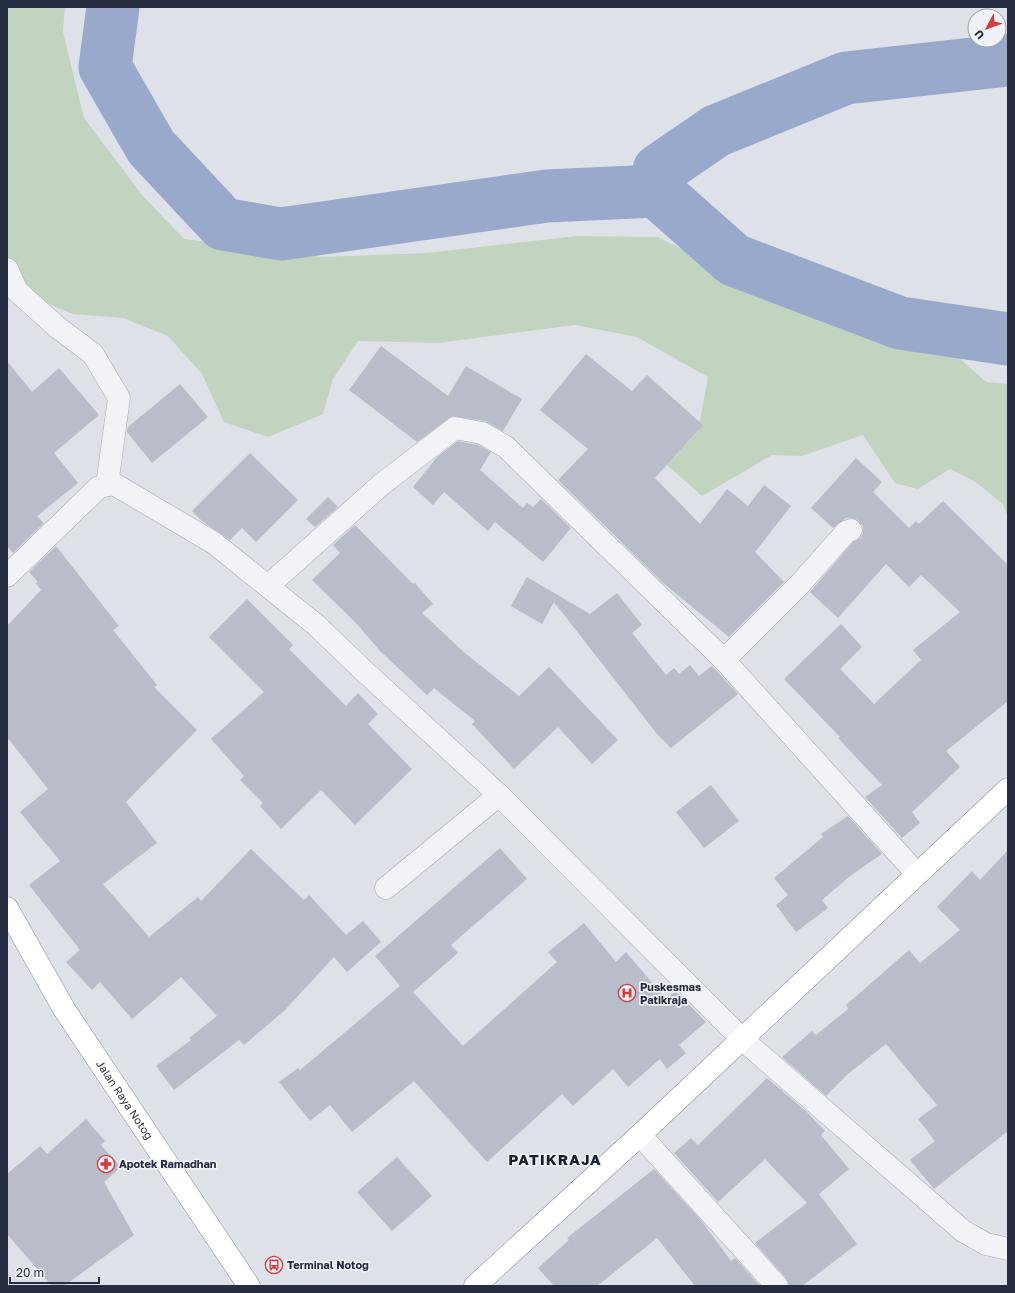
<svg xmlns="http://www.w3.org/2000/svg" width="1015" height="1293" font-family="'Golos Text',sans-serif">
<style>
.green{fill:#c2d3c0}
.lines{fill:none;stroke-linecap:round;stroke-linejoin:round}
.river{stroke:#98a9cb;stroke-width:53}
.building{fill:#b9bcc9}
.minor-casing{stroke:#a4a7b3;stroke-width:23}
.trunk-casing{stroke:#868ca0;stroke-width:23}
.minor{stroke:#f2f3f7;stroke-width:22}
.trunk{stroke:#fff;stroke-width:22}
.labels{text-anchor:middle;stroke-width:3.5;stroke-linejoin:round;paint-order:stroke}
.poi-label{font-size:11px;font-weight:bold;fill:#272d41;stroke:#eef1f6;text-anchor:start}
.street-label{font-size:11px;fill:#272d41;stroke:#eef1f6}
.district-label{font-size:15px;font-weight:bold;letter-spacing:1px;fill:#191e31;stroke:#eef1f6}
</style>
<rect width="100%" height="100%" fill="#dfe1e9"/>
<!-- green -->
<path class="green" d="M 7,7 L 65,7 L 63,32 L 84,118 L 142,195 L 184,239 L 322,257 L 427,253 L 577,236 L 658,237 L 729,274 L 882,332 L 956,355 L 986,382 L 1008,384 L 1008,518 L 1003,504 L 974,481 L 950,469 L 918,489 L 895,483 L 863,435 L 801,456 L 772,455 L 702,496 L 667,465 L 698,431 L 708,377 L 637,337 L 575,325 L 438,343 L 358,341 L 333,379 L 323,414 L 268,437 L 224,422 L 202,374 L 168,336 L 123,318 L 73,314 L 17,291 L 7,269 Z"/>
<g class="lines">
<!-- river -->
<g class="river">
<path d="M 113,7 L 105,67 L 151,147 L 223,224 L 281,234 L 547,196 L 656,191 L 734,260 L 900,323 L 1008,339"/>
<path d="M 656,191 L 659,170 L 716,131 L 846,78 L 1008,60"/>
</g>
</g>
<!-- building -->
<g class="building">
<path d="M 381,346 L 448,396 L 466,366 L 522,399 L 503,431 L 485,421 L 452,416 L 417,442 L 349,390 Z"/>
<path d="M 586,354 L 632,391 L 647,375 L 703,425 L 655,478 L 700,524 L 727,489 L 748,506 L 764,485 L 791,506 L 755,552 L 784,582 L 729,637 L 663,583 L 558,480 L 588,449 L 540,410 Z"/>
<path d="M 7,361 L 32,392 L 59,368 L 99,415 L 54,453 L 78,483 L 37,516 L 44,523 L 13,553 L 7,546 Z"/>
<path d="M 180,384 L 208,417 L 152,463 L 127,432 L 128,427 Z"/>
<path d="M 458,441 L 478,445 L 491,452 L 480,470 L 523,508 L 527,503 L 533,507 L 541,499 L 571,528 L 543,562 L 495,522 L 488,531 L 444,492 L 433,505 L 413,487 L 437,457 Z"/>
<path d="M 250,453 L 298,500 L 256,542 L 242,528 L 230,540 L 202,521 L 192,511 Z"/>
<path d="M 856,458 L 882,482 L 873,492 L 909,528 L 916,521 L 919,524 L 943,501 L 1008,565 L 1008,701 L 946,751 L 960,767 L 912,812 L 920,823 L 902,838 L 865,797 L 882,785 L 838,738 L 840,737 L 784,679 L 841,624 L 862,647 L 840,669 L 874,704 L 921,660 L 913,650 L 960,612 L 921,575 L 909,587 L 886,564 L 838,618 L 810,592 L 853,542 L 861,538 L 863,532 L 863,526 L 858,520 L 852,518 L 846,518 L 833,528 L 811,508 Z"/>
<path d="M 328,497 L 338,507 L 315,527 L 306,519 Z"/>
<path d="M 355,525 L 413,584 L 415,583 L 433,604 L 422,613 L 466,654 L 519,696 L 549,667 L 618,740 L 592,764 L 558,727 L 514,769 L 472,724 L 475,721 L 434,688 L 427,695 L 380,651 L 356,623 L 312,580 L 340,553 L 333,545 Z"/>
<path d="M 56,546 L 119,626 L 113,630 L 157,685 L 154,687 L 197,730 L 126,802 L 157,843 L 103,884 L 149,937 L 198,897 L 201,901 L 251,849 L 304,900 L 309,895 L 346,935 L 363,921 L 381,942 L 347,972 L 334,957 L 285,1010 L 244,1045 L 239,1040 L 174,1090 L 156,1066 L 191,1040 L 189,1038 L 217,1016 L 181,977 L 132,1019 L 100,982 L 92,990 L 66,962 L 80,950 L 29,885 L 60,861 L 20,812 L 48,789 L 7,737 L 7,626 L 41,590 L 36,583 L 38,582 L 29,572 Z"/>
<path d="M 527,577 L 590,614 L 617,593 L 642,625 L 632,633 L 666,675 L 674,668 L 679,674 L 690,665 L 699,676 L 712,666 L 738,694 L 671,748 L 657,734 L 554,602 L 542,624 L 511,606 Z"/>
<path d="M 247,599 L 293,645 L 289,649 L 346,706 L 358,693 L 378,714 L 368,724 L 412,769 L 355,825 L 321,790 L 281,829 L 260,806 L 263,803 L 240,780 L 244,776 L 211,739 L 264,692 L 209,637 Z"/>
<path d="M 711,785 L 739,821 L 704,848 L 676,812 Z"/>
<path d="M 848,816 L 882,854 L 850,876 L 822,900 L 828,908 L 796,932 L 776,905 L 788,895 L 774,878 L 823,837 L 821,834 Z"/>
<path d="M 500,848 L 527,879 L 451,945 L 458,953 L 413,992 L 463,1046 L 557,962 L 548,952 L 584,923 L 616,962 L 626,952 L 666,999 L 676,991 L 706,1022 L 679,1045 L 686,1053 L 667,1069 L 660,1059 L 628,1087 L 613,1069 L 573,1106 L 562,1094 L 487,1162 L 414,1081 L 352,1132 L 330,1105 L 310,1121 L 279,1082 L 298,1068 L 300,1070 L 400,986 L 375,956 Z"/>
<path d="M 1008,850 L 1008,1131 L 934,1189 L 910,1160 L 935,1141 L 918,1119 L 937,1105 L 886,1044 L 849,1073 L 826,1096 L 782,1057 L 812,1031 L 816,1035 L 848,1009 L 846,1005 L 909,950 L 920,963 L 960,930 L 937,907 L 972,871 L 980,880 Z"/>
<path d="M 767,1078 L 807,1112 L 825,1131 L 821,1135 L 849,1169 L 813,1199 L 819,1194 L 857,1244 L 802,1286 L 789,1286 L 786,1278 L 755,1243 L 807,1203 L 765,1159 L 718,1202 L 674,1153 L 691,1138 L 698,1145 Z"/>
<path d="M 86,1119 L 105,1141 L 101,1145 L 121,1167 L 104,1182 L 134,1235 L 64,1286 L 52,1286 L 7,1234 L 7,1174 L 40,1146 L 47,1154 Z"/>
<path d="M 397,1157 L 432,1196 L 392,1231 L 357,1192 Z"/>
<path d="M 654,1169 L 700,1219 L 731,1261 L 735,1258 L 760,1286 L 695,1286 L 657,1238 L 597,1286 L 554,1286 L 538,1268 L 569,1240 L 567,1238 Z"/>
</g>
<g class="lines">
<defs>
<g id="minor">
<path d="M 7,269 L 17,291 L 57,327 L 93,354 L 119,398 L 107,485"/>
<path d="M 7,576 L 99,487 L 114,484 L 214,543 L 316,625 L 363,670 L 499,795 L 742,1039 L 963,1231 L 986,1244 L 1008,1249"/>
<path d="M 269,585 L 382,484 L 455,428 L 482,433 L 506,447 L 724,660 L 917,874"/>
<path d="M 724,660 L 800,584 L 846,532 L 851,530"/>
<path d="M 386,888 L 499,795"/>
<path d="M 640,1135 L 777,1286"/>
</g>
<g id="trunk">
<path id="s1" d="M 7,908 L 64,1009 L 249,1286"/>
<path d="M 475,1286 L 640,1135 L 1008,789"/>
</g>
</defs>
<!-- minor casing -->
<use href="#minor" class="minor-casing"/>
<!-- trunk casing -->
<use href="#trunk" class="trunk-casing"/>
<!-- minor -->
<use href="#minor" class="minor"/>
<!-- trunk -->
<use href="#trunk" class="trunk"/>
</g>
<!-- icons -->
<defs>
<symbol id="hospital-ring" viewBox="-11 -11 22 22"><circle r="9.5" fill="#eef1f6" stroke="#d43d3e" stroke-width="1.5"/><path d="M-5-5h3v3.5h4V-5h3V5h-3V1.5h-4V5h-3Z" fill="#d43d3e"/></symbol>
<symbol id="pharmacy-ring" viewBox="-11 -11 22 22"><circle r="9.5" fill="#eef1f6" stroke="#d43d3e" stroke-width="1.5"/><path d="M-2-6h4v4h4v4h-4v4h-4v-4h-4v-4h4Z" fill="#d43d3e"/></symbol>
<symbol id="bus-ring" viewBox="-11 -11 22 22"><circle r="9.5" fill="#eef1f6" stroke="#d43d3e" stroke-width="1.5"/><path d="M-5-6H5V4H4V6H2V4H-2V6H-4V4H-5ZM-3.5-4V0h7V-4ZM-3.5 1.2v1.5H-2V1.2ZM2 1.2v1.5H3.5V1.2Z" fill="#d43d3e"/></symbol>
</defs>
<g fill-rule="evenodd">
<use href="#hospital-ring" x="617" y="983" width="20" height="20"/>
<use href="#pharmacy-ring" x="96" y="1154" width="20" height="20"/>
<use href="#bus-ring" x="264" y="1255" width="20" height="20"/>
</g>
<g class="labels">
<!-- poi labels -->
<g class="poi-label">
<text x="640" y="991">Puskesmas<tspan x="640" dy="13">Patikraja</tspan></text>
<text x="119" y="1168">Apotek Ramadhan</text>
<text x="287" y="1269">Terminal Notog</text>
</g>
<!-- street labels -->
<g class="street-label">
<text dy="4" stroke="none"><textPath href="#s1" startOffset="225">Jalan Raya Notog</textPath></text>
</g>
<!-- district labels -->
<g class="district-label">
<text x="555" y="1165">PATIKRAJA</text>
</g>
</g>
<!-- border -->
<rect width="1015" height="1293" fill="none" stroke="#272d41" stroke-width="16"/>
<!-- north arrow -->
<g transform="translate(987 28) rotate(229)"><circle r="19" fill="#eef1f6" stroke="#9ea3ae"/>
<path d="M0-3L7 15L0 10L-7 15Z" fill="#d43d3e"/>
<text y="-6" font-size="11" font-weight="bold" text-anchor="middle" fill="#272d41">U</text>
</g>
<!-- scale -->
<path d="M10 1277v6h89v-6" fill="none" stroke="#272d41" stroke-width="2"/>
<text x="16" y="1277" font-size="12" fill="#272d41" stroke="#eef1f6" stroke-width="3" paint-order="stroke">20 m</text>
</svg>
